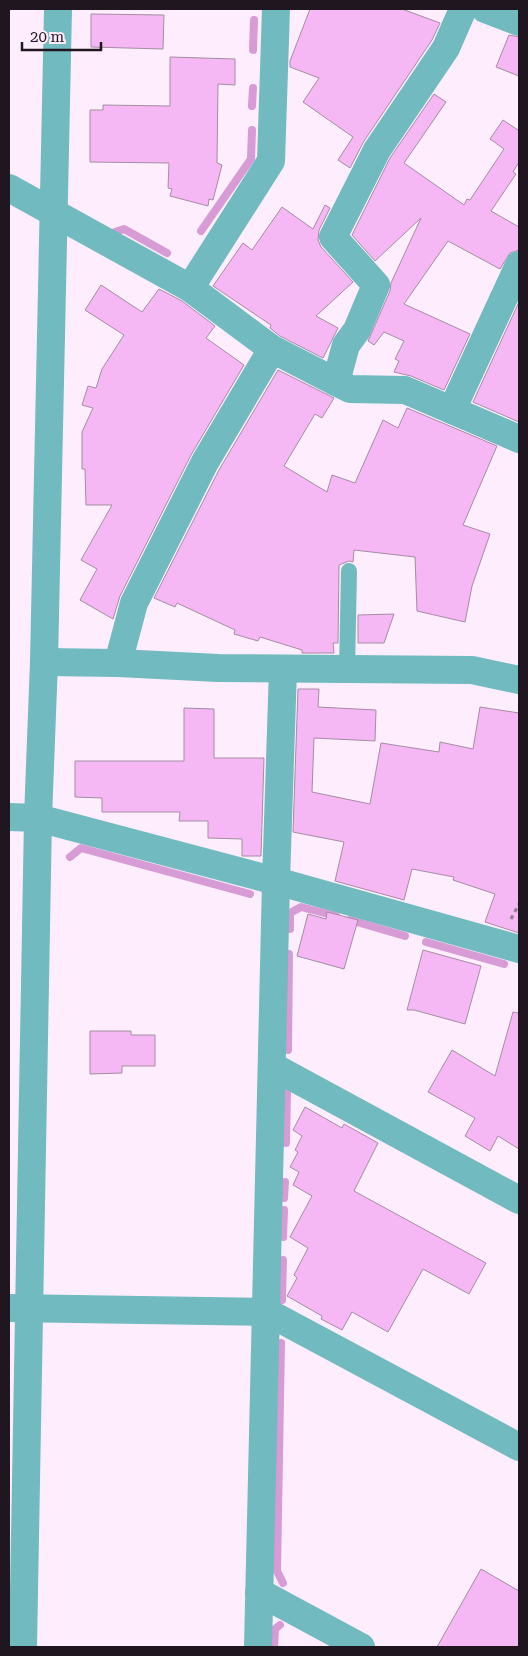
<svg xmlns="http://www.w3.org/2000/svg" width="528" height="1656" font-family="'Roboto Serif',serif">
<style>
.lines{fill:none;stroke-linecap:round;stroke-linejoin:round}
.stream{stroke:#d79bd5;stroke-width:8}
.building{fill:#f6b8f4;stroke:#a48ca2}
.path{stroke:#8d808c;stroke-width:3;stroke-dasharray:4 4;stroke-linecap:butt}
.service{stroke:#70bac0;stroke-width:16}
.minor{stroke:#70bac0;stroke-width:28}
.tertiary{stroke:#70bac0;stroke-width:28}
</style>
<rect width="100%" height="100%" fill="#feeefd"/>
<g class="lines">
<!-- stream -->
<g class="stream">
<path d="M 253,50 L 254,20"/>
<path d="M 252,106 L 253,88"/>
<path d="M 201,231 L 251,159 L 252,130"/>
<path d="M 115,232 L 124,229 L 167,253"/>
<path d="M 70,857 L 81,848 L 250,894"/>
<path d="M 350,920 L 405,936"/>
<path d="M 290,929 L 290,913 L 301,907 L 336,916"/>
<path d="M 426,942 L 504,964"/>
<path d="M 288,1050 L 289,954"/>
<path d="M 286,1143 L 287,1090"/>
<path d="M 284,1198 L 285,1182"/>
<path d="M 283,1237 L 284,1210"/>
<path d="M 282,1300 L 283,1260"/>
<path d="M 281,1343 L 277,1571 L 283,1583"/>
<path d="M 274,1647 L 275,1629 L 280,1625"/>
</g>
</g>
<!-- building -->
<g class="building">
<path d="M 310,9 L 402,9 L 440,23 L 432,40 L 364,141 L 350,168 L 338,160 L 353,137 L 303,102 L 319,78 L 290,67 L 290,61 Z"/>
<path d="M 91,14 L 164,15 L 163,49 L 91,47 Z"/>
<path d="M 509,35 L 519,37 L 519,76 L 496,67 Z"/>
<path d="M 170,57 L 235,59 L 235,85 L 218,84 L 217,163 L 222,165 L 213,200 L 209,199 L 208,206 L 170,196 L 172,189 L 168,188 L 169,163 L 90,162 L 90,110 L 103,110 L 103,105 L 170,106 Z"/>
<path d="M 434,94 L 446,102 L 404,163 L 464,205 L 467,199 L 470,200 L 504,149 L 490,139 L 503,120 L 518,130 L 519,127 L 519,162 L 513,172 L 516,174 L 491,211 L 519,227 L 519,250 L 510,253 L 500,269 L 448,241 L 404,304 L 470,334 L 444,390 L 411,376 L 394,372 L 399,361 L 395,359 L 404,341 L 384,332 L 374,345 L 368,341 L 390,291 L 391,283 L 421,218 L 375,261 L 352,235 L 390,158 Z"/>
<path d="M 325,205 L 330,208 L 319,230 L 318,240 L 321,247 L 353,282 L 316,316 L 338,328 L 323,358 L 280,336 L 270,328 L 271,325 L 213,286 L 243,243 L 252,250 L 282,207 L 313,229 Z"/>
<path d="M 101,285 L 142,312 L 159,289 L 182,301 L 215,326 L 206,338 L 244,365 L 191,455 L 120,596 L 113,619 L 80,600 L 97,569 L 81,560 L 112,505 L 86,505 L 85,469 L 82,469 L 82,432 L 93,408 L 82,405 L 88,386 L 96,388 L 102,369 L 124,335 L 85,310 Z"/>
<path d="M 519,302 L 519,422 L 473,402 Z"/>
<path d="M 278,370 L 334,398 L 322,418 L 315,414 L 284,466 L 327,492 L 332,475 L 355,483 L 383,420 L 398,428 L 407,408 L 497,446 L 463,525 L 490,534 L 472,586 L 465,622 L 417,611 L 415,557 L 354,550 L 353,562 L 349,561 L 339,565 L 338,643 L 333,643 L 334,653 L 302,653 L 302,650 L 260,637 L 258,641 L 234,634 L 235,630 L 177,603 L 175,607 L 154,598 L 219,470 Z"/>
<path d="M 394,614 L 384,643 L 358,643 L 358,615 Z"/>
<path d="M 298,689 L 319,689 L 318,707 L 376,710 L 375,741 L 314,738 L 312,792 L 370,804 L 381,743 L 439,752 L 440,742 L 473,749 L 480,707 L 519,713 L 519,933 L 485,922 L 495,894 L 453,880 L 454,877 L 412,869 L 404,900 L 335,881 L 344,842 L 293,832 Z"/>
<path d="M 184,708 L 214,709 L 214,758 L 264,758 L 261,856 L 242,856 L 242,839 L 208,838 L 208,821 L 179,821 L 180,812 L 102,812 L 102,798 L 75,797 L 75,761 L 184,761 Z"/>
<path d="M 327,912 L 358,920 L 344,969 L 297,956 L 308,914 L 326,919 Z"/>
<path d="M 423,950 L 481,966 L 465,1024 L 414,1010 L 407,1010 Z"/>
<path d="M 513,1012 L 519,1013 L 519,1149 L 498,1136 L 490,1151 L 465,1136 L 475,1118 L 428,1092 L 452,1050 L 495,1076 Z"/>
<path d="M 90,1031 L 131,1031 L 131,1035 L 155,1035 L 155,1066 L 122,1066 L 122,1073 L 90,1074 Z"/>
<path d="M 305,1107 L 342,1128 L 344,1124 L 378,1143 L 354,1191 L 486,1263 L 469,1294 L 423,1269 L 388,1332 L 352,1312 L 342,1330 L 321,1319 L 322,1316 L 287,1296 L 297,1278 L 294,1275 L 308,1248 L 290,1237 L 312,1196 L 293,1185 L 299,1172 L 290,1167 L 298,1152 L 295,1150 L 302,1136 L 293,1130 Z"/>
<path d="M 481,1569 L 519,1591 L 519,1647 L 437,1647 Z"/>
</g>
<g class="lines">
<!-- path -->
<path class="path" d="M 511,919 L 519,904"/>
<!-- service -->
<path class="service" d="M 347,670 L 349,571"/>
<!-- minor -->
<g class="minor">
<path d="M 9,188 L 190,288 L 272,349 L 336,382 L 350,389 L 405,390 L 519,439"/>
<path d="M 190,288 L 271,161 L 276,9"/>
<path d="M 336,382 L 346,345 L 357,330 L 376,285 L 333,237 L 377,150 L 446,48 L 463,9"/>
<path d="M 452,410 L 519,265"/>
<path d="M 44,662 L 118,663 L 218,668 L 472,670 L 519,680"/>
<path d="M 118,663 L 134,603 L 205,462 L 272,349"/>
<path d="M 9,817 L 38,818 L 276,881 L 519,949"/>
<path d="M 272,1066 L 519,1200"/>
<path d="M 9,1308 L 267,1312 L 519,1447"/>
<path d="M 259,1592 L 361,1647"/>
<path d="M 258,1647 L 276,881 L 283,669"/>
</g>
<!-- tertiary -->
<g class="tertiary">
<path d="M 485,9 L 519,22"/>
<path d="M 23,1647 L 38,818 L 44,662 L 58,9"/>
</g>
</g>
<!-- border -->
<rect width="528" height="1656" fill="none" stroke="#1f161f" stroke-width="20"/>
<!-- scale -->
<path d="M22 42v8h79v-8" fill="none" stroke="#1f161f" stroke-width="2.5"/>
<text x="30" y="42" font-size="15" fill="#1f161f" stroke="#feeefd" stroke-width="4" paint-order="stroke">20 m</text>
</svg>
